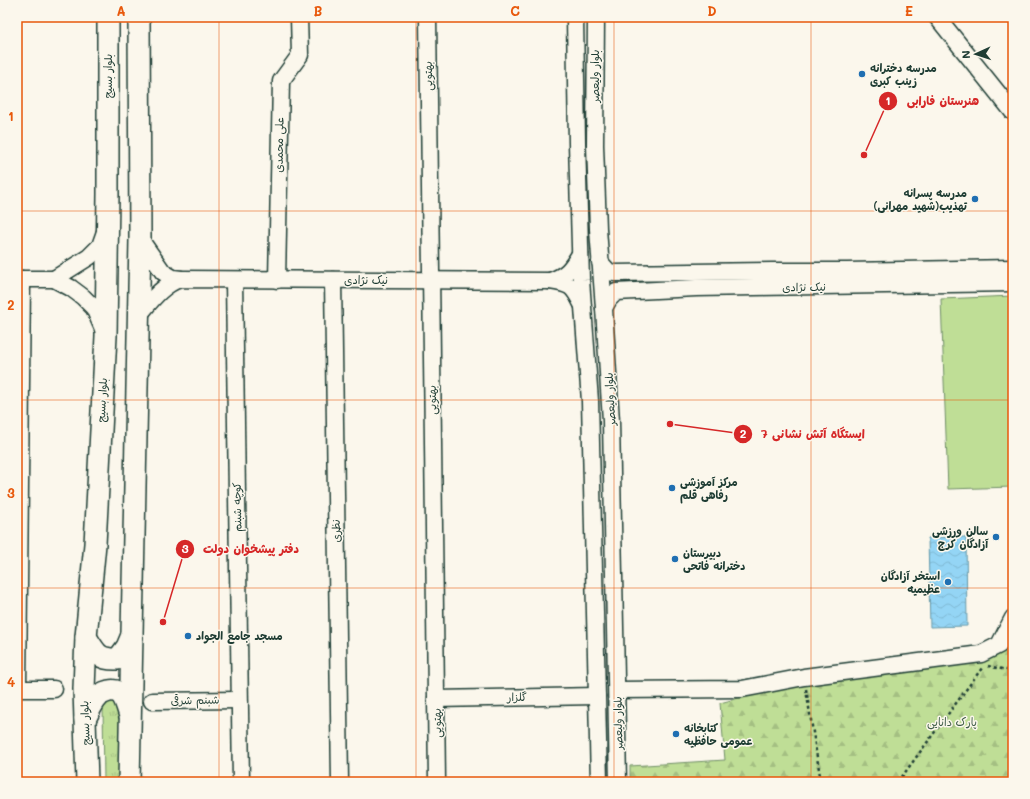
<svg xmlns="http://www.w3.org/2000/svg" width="1030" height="799" font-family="Mali,'Playpen Sans Arabic',sans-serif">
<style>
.grass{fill:url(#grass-tufts);stroke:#6f8e65}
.forest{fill:url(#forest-firs);stroke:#6f8e65}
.garden{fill:#bfde96;stroke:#6f8e65}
.water{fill:url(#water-waves);stroke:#6598a8}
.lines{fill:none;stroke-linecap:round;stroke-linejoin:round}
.minor-casing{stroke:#1f3d34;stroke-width:19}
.major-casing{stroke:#1f3d34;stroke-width:24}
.path{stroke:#1f3d34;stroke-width:2.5;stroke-dasharray:3 3;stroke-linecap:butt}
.minor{stroke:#fbf7ec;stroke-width:16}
.major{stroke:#fbf7ec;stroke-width:21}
.grid{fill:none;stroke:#e8590c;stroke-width:1;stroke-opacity:0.55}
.poi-dot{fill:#1f6fb2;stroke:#fbf7ec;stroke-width:1.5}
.labels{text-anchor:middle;stroke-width:3;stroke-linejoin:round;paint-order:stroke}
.poi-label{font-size:11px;font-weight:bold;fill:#1f3d34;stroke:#fbf7ec;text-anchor:start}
.street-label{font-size:11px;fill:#1f3d34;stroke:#fbf7ec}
.park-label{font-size:11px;fill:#3f5d48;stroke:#fbf7ec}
.leader{fill:none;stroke:#d62828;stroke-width:1.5}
.callout-dot{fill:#d62828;stroke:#fbf7ec;stroke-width:1.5}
.mark-label{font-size:12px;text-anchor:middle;font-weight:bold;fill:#fff}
.callout-label{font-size:12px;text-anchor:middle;font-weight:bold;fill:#d62828;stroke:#fbf7ec;stroke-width:3;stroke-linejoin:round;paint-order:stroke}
.neatline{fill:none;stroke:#e8590c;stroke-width:1.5}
.grid-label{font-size:13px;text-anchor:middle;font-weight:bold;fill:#e8590c}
</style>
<defs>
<pattern id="grass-tufts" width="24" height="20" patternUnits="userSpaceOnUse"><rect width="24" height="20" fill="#bfde96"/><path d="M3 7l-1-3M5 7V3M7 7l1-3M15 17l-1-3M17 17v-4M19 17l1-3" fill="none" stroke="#a4bf82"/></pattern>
<pattern id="forest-firs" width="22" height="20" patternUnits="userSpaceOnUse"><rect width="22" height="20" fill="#bfde96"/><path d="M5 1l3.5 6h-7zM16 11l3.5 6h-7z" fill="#a4bf82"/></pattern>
<pattern id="water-waves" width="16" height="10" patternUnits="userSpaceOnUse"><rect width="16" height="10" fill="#94d5f5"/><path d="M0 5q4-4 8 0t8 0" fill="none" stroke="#7fb8d3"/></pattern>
</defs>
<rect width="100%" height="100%" fill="#fbf7ec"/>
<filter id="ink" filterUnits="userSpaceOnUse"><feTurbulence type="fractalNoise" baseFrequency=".025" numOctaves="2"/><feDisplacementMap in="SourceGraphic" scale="8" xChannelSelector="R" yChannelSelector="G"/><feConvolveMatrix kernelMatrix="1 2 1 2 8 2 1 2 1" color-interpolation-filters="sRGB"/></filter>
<g filter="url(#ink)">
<!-- grass -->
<path class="grass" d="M 106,700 L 121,703 L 120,782 L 104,782 L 103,705 Z"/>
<!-- forest -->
<path class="forest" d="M 1013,632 L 1013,782 L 630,782 L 630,766 L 725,760 L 720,703 L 807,680 L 970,659 Z"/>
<!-- garden -->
<path class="garden" d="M 1013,296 L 1013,487 L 948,489 L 941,299 Z"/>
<!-- water -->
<path class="water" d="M 966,537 L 967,626 L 930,627 L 928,538 Z"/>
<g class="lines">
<defs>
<g id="minor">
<path d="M 428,17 L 437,782"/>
<path d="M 575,17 L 577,143 L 581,280 L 590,401 L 599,782"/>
<path d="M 596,17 L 595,145 L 598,229 L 604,308 L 611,421 L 618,782"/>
<path d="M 937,17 L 1013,112"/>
<path d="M 140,239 L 163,272 L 173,278 L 181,279"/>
<path d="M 580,254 C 571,269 567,275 550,281 C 571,284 573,286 582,304"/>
<path d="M 600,262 L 609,272 L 615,273 L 772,271 L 847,271 L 1013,268"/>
<path d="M 17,279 L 54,279 L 71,288 L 83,297 L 94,308 L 104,331"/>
<path d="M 54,279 L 89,257 L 100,246 L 106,229"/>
<path d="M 234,280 L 241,782"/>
<path d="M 277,280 L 281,81 L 300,55 L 299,17"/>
<path d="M 333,280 L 340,782"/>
<path d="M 604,308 L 609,299 L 616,292 L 696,288 L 1013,283"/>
<path d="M 139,315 C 150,302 164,283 181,279 L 550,281"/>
<path d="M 17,689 L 54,689"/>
<path d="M 18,689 L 22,279"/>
<path d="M 617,690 L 742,689 L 804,677 L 981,654 L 999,645 L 1013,618"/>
<path d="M 436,699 L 597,696"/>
<path d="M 152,701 L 239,700"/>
</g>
<g id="major">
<path d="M 86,637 C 96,653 98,660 118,659 L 127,647 L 132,635"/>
<path d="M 85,719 C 89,712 92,703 98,697 C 100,694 105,692 109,691 C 123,688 126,703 129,713"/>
<path d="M 87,782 L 84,689 L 86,637 L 95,544 L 106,336 L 108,194 L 108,17"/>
<path d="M 129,782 L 140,239 L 139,17"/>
</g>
</defs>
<!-- minor casing -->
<use href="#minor" class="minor-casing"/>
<!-- major casing -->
<use href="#major" class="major-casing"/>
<!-- path -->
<g class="path">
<path d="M 988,666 L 1011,671 L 1013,673"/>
<path d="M 806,689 L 821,782"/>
<path d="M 898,782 L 982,668"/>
</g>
<!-- minor -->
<use href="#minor" class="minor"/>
<!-- major -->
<use href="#major" class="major"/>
</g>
</g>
<!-- grid -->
<path class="grid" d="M 219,17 L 219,782M 416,17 L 416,782M 614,17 L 614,782M 811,17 L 811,782M 17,211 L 1013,211M 17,400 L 1013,400M 17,588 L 1013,588"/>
<!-- markers -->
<g class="poi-dot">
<circle cx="862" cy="74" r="4"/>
<circle cx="975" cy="199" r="4"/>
<circle cx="672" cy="488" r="4"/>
<circle cx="996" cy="537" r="4"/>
<circle cx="675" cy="559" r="4"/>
<circle cx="948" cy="582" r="4"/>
<circle cx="188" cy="636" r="4"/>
<circle cx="676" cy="734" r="4"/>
</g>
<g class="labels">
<!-- poi labels -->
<g class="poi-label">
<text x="870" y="72">مدرسه دخترانه<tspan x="870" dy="13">زینب کبری</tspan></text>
<text x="967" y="197" text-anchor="end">مدرسه پسرانه<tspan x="967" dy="13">تهذیب(شهید مهرانی)</tspan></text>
<text x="680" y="486">مرکز آموزشی<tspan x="680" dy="13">رفاهی قلم</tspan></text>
<text x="988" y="535" text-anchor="end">سالن ورزشی<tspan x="988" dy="13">آزادگان کرج</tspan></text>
<text x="683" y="557">دبیرستان<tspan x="683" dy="13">دخترانه فاتحی</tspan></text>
<text x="940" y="580" text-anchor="end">استخر آزادگان<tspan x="940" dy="13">عظیمیه</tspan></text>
<text x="196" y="640">مسجد جامع الجواد</text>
<text x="684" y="732">کتابخانه<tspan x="684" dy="13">عمومی حافظیه</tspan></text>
</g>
<!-- street labels -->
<g class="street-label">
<text transform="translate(108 76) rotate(-90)" y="4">بلوار بسیج</text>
<text transform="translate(428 76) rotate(-91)" y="4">بهتویی</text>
<text transform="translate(595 76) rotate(-90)" y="4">بلوار ولیعصر</text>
<text transform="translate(279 145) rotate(-89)" y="4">علی محمدی</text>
<text x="366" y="284">نیک نژادی</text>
<text transform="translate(804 287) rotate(-1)" y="4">نیک نژادی</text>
<text transform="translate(610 399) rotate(-93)" y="4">بلوار ولیعصر</text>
<text transform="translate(102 400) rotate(-87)" y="4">بلوار بسیج</text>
<text transform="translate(432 400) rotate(-91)" y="4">بهتویی</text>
<text transform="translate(237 507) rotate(-91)" y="4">کوچه شبنم</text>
<text transform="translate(336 531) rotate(-91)" y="4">نظری</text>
<text transform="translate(517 697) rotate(-1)" y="4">گلزار</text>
<text transform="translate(195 700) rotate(-1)" y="4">شبنم شرقی</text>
<text transform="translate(85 723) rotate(-92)" y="4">بلوار بسیج</text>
<text transform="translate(437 723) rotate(-91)" y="4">بهتویی</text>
<text transform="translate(618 723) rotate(-91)" y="4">بلوار ولیعصر</text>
</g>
<!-- park labels -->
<g class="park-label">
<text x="952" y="726">پارک دانایی</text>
</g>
</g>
<!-- callouts -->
<path class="leader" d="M864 155L888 101M670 424L743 434M163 622L185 549"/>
<g class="callout-dot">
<circle cx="864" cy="155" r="4"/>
<circle cx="670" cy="424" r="4"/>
<circle cx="163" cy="622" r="4"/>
<circle cx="888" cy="101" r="10"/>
<circle cx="743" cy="434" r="10"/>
<circle cx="185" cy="549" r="10"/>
</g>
<g class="mark-label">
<text x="888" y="105">1</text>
<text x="743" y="438">2</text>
<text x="185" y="553">3</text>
</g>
<g class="callout-label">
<text x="943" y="105">هنرستان فارابی</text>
<text x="813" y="438">ایستگاه آتش نشانی 7</text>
<text x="251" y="553">دفتر پیشخوان دولت</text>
</g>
<!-- margin -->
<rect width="1030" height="799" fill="none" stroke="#fbf7ec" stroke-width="44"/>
<!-- north arrow -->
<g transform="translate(976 54) rotate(267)" stroke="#fbf7ec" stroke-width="3" paint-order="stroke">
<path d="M0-3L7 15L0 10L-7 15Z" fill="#1f3d34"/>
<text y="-6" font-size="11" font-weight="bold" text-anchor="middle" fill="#1f3d34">N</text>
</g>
<rect x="22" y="22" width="986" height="755" class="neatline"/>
<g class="grid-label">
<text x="121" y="16">A</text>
<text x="318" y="16">B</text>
<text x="515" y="16">C</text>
<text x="712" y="16">D</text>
<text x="909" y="16">E</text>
<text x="11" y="121">1</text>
<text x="11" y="310">2</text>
<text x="11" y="498">3</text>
<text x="11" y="687">4</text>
</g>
</svg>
